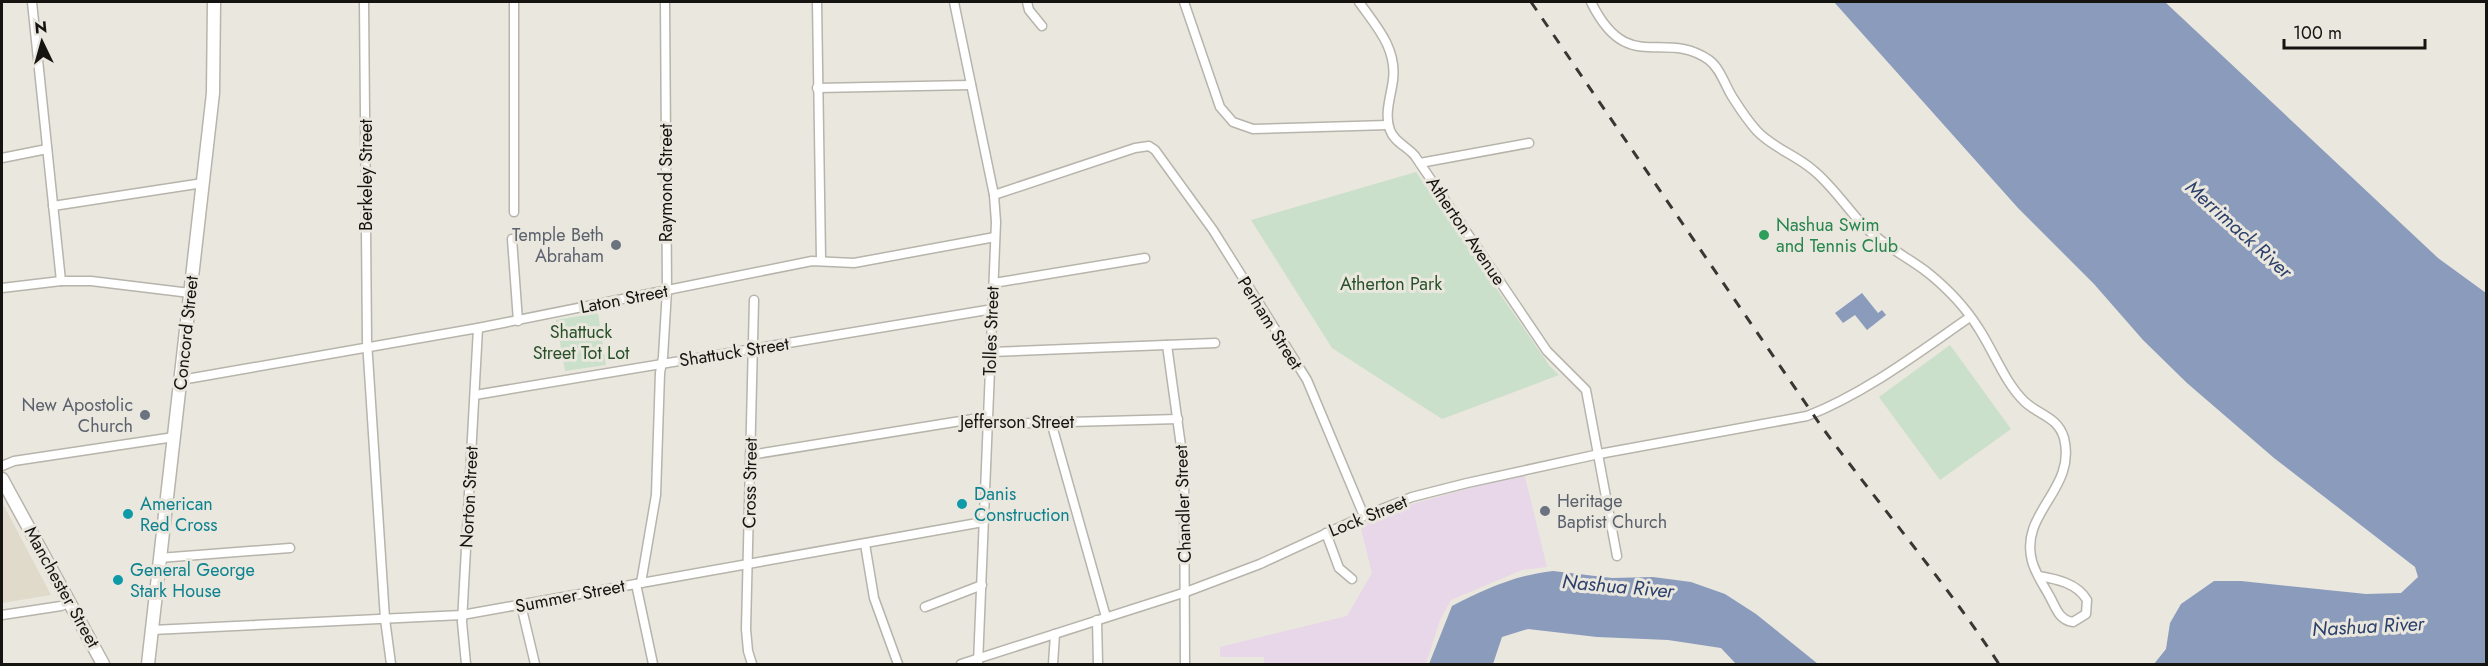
<svg xmlns="http://www.w3.org/2000/svg" width="2488" height="666" font-family="Jost,sans-serif">
<style>
.built{fill:#e0daca}
.industrial{fill:#e8d7e8}
.green{fill:#cbe0ca}
.water{fill:#8b9bbb}
.lines{fill:none;stroke-linecap:round;stroke-linejoin:round}
.street-casing{stroke:#b7b4ab;stroke-width:11}
.secondary-casing{stroke:#b7b4ab;stroke-width:15}
.street{stroke:#fff;stroke-width:8}
.secondary{stroke:#fff;stroke-width:12}
.rail{stroke:#393733;stroke-width:3;stroke-dasharray:10 10;stroke-linecap:butt}
.leisure-dot{fill:#2e9e5b;stroke:#eae7de;stroke-width:2}
.worship-dot{fill:#6b7280;stroke:#eae7de;stroke-width:2}
.culture-dot{fill:#0f9aa8;stroke:#eae7de;stroke-width:2}
.labels{text-anchor:middle;stroke-width:6;stroke-linejoin:round;paint-order:stroke}
.street-label{font-size:18px;fill:#161411;stroke:#eae7de}
.leisure-label{font-size:18px;fill:#27864d;stroke:#eae7de;text-anchor:start}
.worship-label{font-size:18px;fill:#5b616d;stroke:#eae7de;text-anchor:end}
.park-label{font-size:18px;fill:#28512a;stroke:#eae7de}
.culture-label{font-size:18px;fill:#0d838f;stroke:#eae7de;text-anchor:start}
.water-label{font-size:20px;font-style:italic;fill:#2c406c;stroke:#eae7de}
</style>
<rect width="100%" height="100%" fill="#eae7de"/>
<!-- built -->
<path class="built" d="M 2,502 L 51,595 L 2,603 Z"/>
<!-- industrial -->
<path class="industrial" d="M 1524,473 L 1547,567 L 1522,570 L 1451,600 L 1440,620 L 1426,664 L 1264,664 L 1264,657 L 1220,657 L 1220,647 L 1347,616 L 1372,573 L 1360,525 L 1409,505 Z"/>
<!-- green -->
<g class="green">
<path d="M 1416,172 L 1549,365 L 1559,375 L 1442,419 L 1332,348 L 1251,220 Z"/>
<path d="M 598,313 L 606,365 L 565,371 L 556,320 Z"/>
<path d="M 1950,345 L 2011,429 L 1940,480 L 1879,397 Z"/>
</g>
<!-- water -->
<g class="water">
<path d="M 1834,2 L 2165,2 L 2438,258 L 2486,293 L 2486,664 L 2154,664 L 2166,649 L 2170,623 L 2181,604 L 2214,581 L 2241,581 L 2366,594 L 2401,593 L 2418,577 L 2415,567 L 2274,458 L 2187,383 L 2143,340 L 2094,284 L 2018,208 Z"/>
<path d="M 1862,293 L 1878,313 L 1882,310 L 1886,315 L 1867,330 L 1855,315 L 1843,323 L 1835,313 Z"/>
<path d="M 1553,571 L 1612,578 L 1653,577 L 1691,582 L 1725,594 L 1756,614 L 1818,664 L 1736,664 L 1721,648 L 1668,640 L 1597,637 L 1528,629 L 1502,637 L 1493,664 L 1429,664 L 1452,606 C 1485,589 1516,575 1553,571 Z"/>
</g>
<g class="lines">
<defs>
<g id="street">
<path d="M 32,2 L 61,281"/>
<path d="M 364,2 L 367,341 L 385,619 L 391,664"/>
<path d="M 514,2 L 514,212"/>
<path d="M 817,2 L 821,260"/>
<path d="M 954,2 L 994,195 L 996,222 L 978,664"/>
<path d="M 1027,2 L 1029,10 L 1042,26"/>
<path d="M 1184,2 L 1220,107 L 1233,122 L 1253,129 L 1388,125"/>
<path d="M 1359,2 C 1376,26 1397,48 1393,80 C 1391,96 1384,114 1390,130 C 1394,142 1408,147 1415,156 L 1547,351 L 1586,390 L 1617,556"/>
<path d="M 1591,2 C 1628,77 1663,28 1709,60 C 1721,69 1725,86 1733,98 C 1740,109 1748,121 1757,131 C 1773,148 1796,155 1813,170 C 1833,186 1847,209 1865,227 C 1883,245 1907,257 1927,272 C 1947,288 1966,308 1979,329 C 1994,352 2005,383 2025,402 C 2039,415 2058,417 2064,438 C 2077,490 2019,512 2032,561 C 2035,573 2044,586 2050,597 C 2056,608 2059,620 2073,622 L 2086,614 L 2087,600 C 2077,583 2056,579 2039,576"/>
<path d="M 817,88 L 971,85"/>
<path d="M 2,158 L 47,149"/>
<path d="M 1420,163 L 1529,143"/>
<path d="M 994,195 L 1135,148 L 1149,146 L 1155,150 L 1213,230 L 1307,380 L 1364,516"/>
<path d="M 53,206 L 203,183"/>
<path d="M 512,239 L 518,321"/>
<path d="M 994,283 L 1145,258"/>
<path d="M 2,288 L 61,281 L 91,281 L 190,293"/>
<path d="M 1167,345 L 1184,468 L 1185,664"/>
<path d="M 991,352 L 1215,343"/>
<path d="M 181,380 L 478,328 L 812,261 L 854,263 L 995,237"/>
<path d="M 475,395 L 993,309"/>
<path d="M 1051,422 L 1106,617"/>
<path d="M 750,455 L 973,419 L 994,424 L 1178,419"/>
<path d="M 2,466 L 14,461 L 174,437"/>
<path d="M 1326,533 L 1339,568 L 1352,579"/>
<path d="M 865,544 L 874,598 L 898,664"/>
<path d="M 159,558 L 290,548"/>
<path d="M 641,583 L 656,495 L 660,373 L 663,357 L 667,290 L 665,2"/>
<path d="M 636,584 L 653,664"/>
<path d="M 521,605 L 535,664"/>
<path d="M 925,607 L 982,585"/>
<path d="M 2,615 L 61,606 L 71,602"/>
<path d="M 1097,620 L 1098,664"/>
<path d="M 152,630 L 462,615 L 983,522"/>
<path d="M 466,664 L 462,622 L 478,328"/>
<path d="M 752,664 L 748,651 L 746,629 L 754,300"/>
<path d="M 961,664 L 1186,592 L 1260,564 L 1364,516 L 1412,497 L 1467,483 L 1599,454 L 1807,416 C 1866,393 1919,352 1970,317"/>
<path d="M 1053,664 L 1055,634"/>
</g>
<g id="secondary">
<path d="M 2,479 L 103,664"/>
<path d="M 148,664 L 213,93 L 214,2"/>
</g>
</defs>
<!-- street casing -->
<use href="#street" class="street-casing"/>
<!-- secondary casing -->
<use href="#secondary" class="secondary-casing"/>
<!-- street -->
<use href="#street" class="street"/>
<!-- secondary -->
<use href="#secondary" class="secondary"/>
<!-- rail -->
<path class="rail" d="M 1531,2 L 1819,423 C 1878,504 1944,580 1999,664"/>
</g>
<!-- markers -->
<circle class="leisure-dot" cx="1764" cy="235" r="6"/>
<g class="worship-dot">
<circle cx="616" cy="245" r="6"/>
<circle cx="145" cy="415" r="6"/>
<circle cx="1545" cy="511" r="6"/>
</g>
<g class="culture-dot">
<circle cx="962" cy="504" r="6"/>
<circle cx="128" cy="514" r="6"/>
<circle cx="118" cy="580" r="6"/>
</g>
<g class="labels">
<!-- street labels -->
<g class="street-label">
<text transform="translate(366 175) rotate(-90)" y="6">Berkeley Street</text>
<text transform="translate(666 183) rotate(-90)" y="6">Raymond Street</text>
<text transform="translate(1466 231) rotate(56)" y="6">Atherton Avenue</text>
<text transform="translate(624 299) rotate(-11)" y="6">Laton Street</text>
<text transform="translate(1270 323) rotate(58)" y="6">Perham Street</text>
<text transform="translate(991 331) rotate(-88)" y="6">Tolles Street</text>
<text transform="translate(186 333) rotate(-84)" y="6">Concord Street</text>
<text transform="translate(734 352) rotate(-9)" y="6">Shattuck Street</text>
<text x="1017" y="428">Jefferson Street</text>
<text transform="translate(750 483) rotate(-89)" y="6">Cross Street</text>
<text transform="translate(469 497) rotate(-87)" y="6">Norton Street</text>
<text transform="translate(1183 504) rotate(-92)" y="6">Chandler Street</text>
<text transform="translate(1368 516) rotate(-22)" y="6">Lock Street</text>
<text transform="translate(62 587) rotate(61)" y="6">Manchester Street</text>
<text transform="translate(570 596) rotate(-11)" y="6">Summer Street</text>
</g>
<!-- leisure labels -->
<g class="leisure-label">
<text x="1776" y="231">Nashua Swim<tspan x="1776" dy="21">and Tennis Club</tspan></text>
</g>
<!-- worship labels -->
<g class="worship-label">
<text x="604" y="241">Temple Beth<tspan x="604" dy="21">Abraham</tspan></text>
<text x="133" y="411">New Apostolic<tspan x="133" dy="21">Church</tspan></text>
<text x="1557" y="507" text-anchor="start">Heritage<tspan x="1557" dy="21">Baptist Church</tspan></text>
</g>
<!-- park labels -->
<g class="park-label">
<text x="1391" y="290">Atherton Park</text>
<text x="581" y="338">Shattuck<tspan x="581" dy="21">Street Tot Lot</tspan></text>
</g>
<!-- culture labels -->
<g class="culture-label">
<text x="974" y="500">Danis<tspan x="974" dy="21">Construction</tspan></text>
<text x="140" y="510">American<tspan x="140" dy="21">Red Cross</tspan></text>
<text x="130" y="576">General George<tspan x="130" dy="21">Stark House</tspan></text>
</g>
<!-- water labels -->
<g class="water-label">
<text transform="translate(2239 229) rotate(42)" y="7">Merrimack River</text>
<text transform="translate(1618 586) rotate(5)" y="7">Nashua River</text>
<text transform="translate(2368 626) rotate(-3)" y="7">Nashua River</text>
</g>
</g>
<!-- border -->
<rect width="2488" height="666" fill="none" stroke="#161411" stroke-width="6"/>
<!-- north arrow -->
<g transform="translate(42 42) rotate(355)" stroke="#eae7de" stroke-width="4.5" paint-order="stroke">
<path d="M0-4.5L10 22L0 15L-10 22Z" fill="#161411"/>
<text y="-9" font-size="16" font-weight="bold" text-anchor="middle" fill="#161411">N</text>
</g>
<!-- scale -->
<path d="M2284 39v9h141v-9" fill="none" stroke="#161411" stroke-width="3"/>
<text x="2293" y="39" font-size="18" fill="#161411" stroke="#eae7de" stroke-width="4.5" paint-order="stroke">100 m</text>
</svg>
